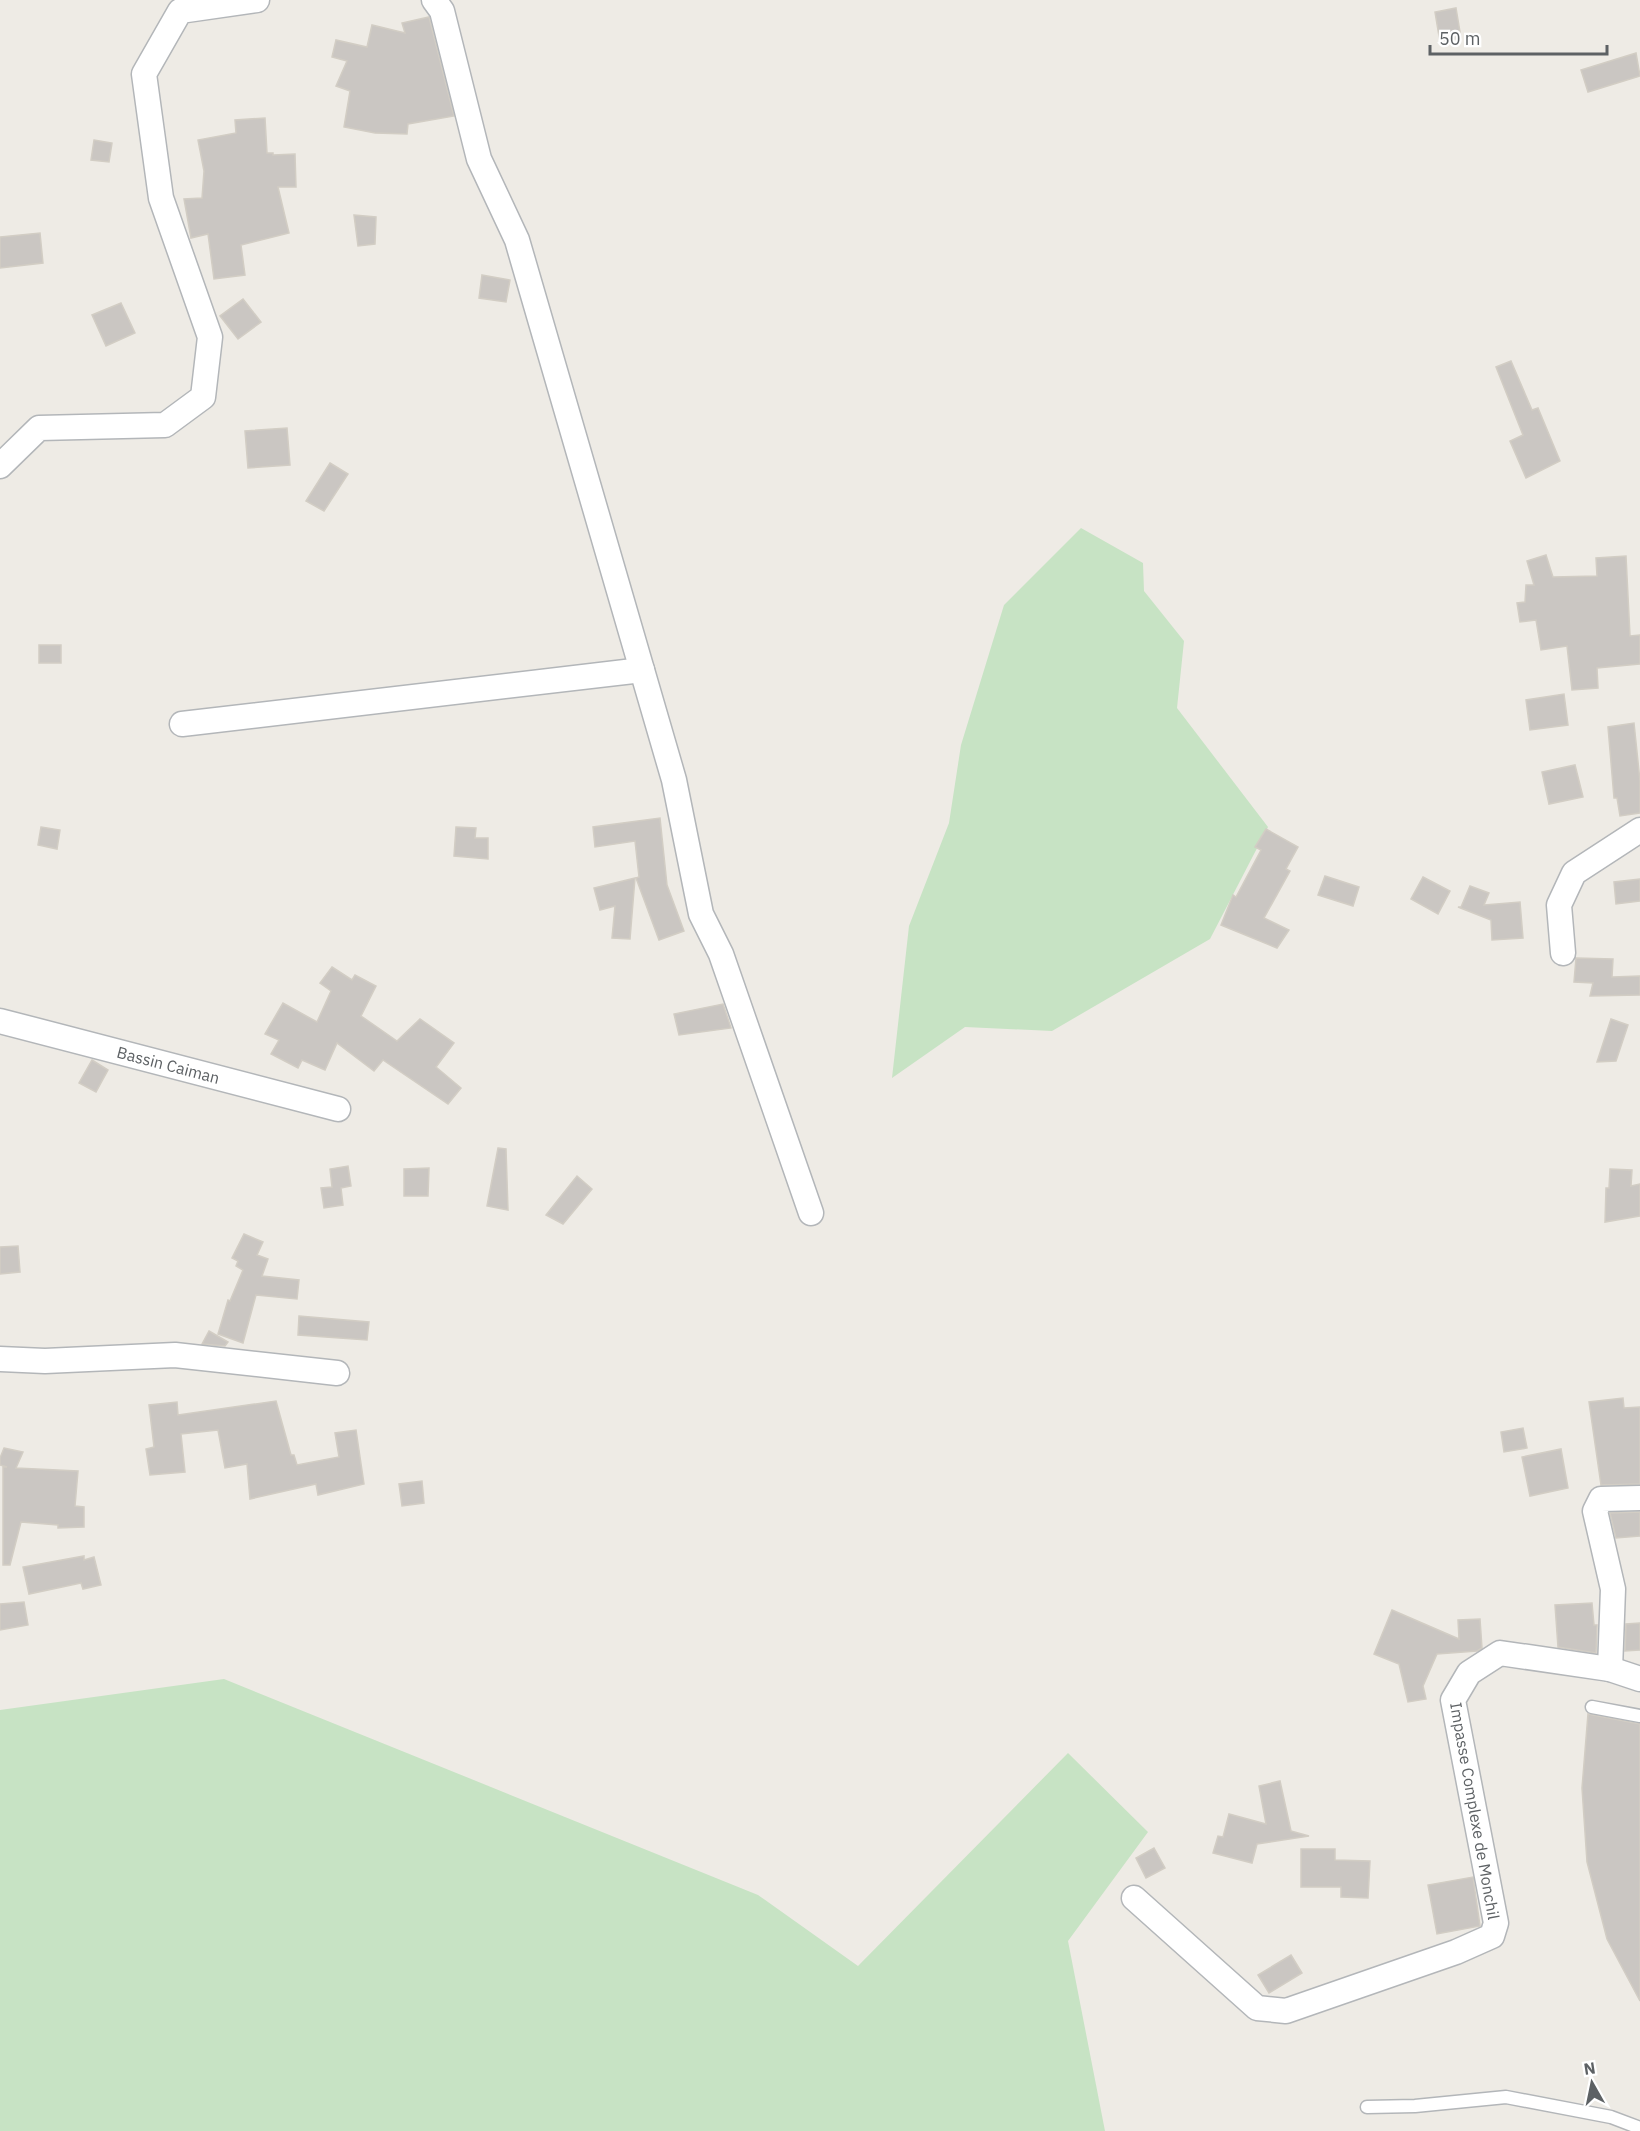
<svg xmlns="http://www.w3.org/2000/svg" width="1640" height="2131" font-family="'IBM Plex Sans',sans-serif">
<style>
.green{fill:#c7e3c4}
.building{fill:#cac6c2;stroke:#d2cdc4;stroke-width:1.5}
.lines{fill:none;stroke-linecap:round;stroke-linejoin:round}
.lane-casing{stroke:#b3b6b9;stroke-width:15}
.street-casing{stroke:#b3b6b9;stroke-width:27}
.lane{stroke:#fff;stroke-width:12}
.street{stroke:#fff;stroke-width:24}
.labels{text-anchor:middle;stroke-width:6;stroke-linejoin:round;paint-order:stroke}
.street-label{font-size:16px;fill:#5d6164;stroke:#fff}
</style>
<rect width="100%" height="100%" fill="#eeebe5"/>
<!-- green -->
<g class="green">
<path d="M 1081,528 L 1143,563 L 1144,591 L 1184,641 L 1177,708 L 1268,827 L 1210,939 L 1052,1031 L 965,1027 L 892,1078 L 909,926 L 949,823 L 961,745 L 1004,605 Z"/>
<path d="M 224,1679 L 758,1895 L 858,1966 L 1068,1753 L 1148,1832 L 1068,1941 L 1105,2131 L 0,2131 L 0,1710 Z"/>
</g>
<!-- building -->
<g class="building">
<path d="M 1456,8 L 1461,38 L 1440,42 L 1435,12 Z"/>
<path d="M 429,17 L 454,116 L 408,124 L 407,134 L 375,133 L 344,127 L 350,91 L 336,86 L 347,61 L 332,57 L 336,40 L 367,47 L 372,25 L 405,33 L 402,23 Z"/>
<path d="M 1636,53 L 1640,76 L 1588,92 L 1581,70 Z"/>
<path d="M 265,118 L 267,153 L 273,153 L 273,155 L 295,154 L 296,187 L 278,187 L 289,233 L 241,245 L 245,275 L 214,279 L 208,234 L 191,238 L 184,199 L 202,198 L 204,171 L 198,140 L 236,133 L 235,120 Z"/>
<path d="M 94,140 L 112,143 L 109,162 L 91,160 Z"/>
<path d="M 354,215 L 376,217 L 375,244 L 358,246 Z"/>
<path d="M 40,233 L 43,263 L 0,268 L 0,237 Z"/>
<path d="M 482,275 L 510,280 L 506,302 L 479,298 Z"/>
<path d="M 243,299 L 261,322 L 238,339 L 220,316 Z"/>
<path d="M 121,303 L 135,333 L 106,346 L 92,315 Z"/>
<path d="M 1511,361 L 1532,410 L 1538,408 L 1560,461 L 1526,478 L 1510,441 L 1523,435 L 1496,367 Z"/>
<path d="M 287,428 L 290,465 L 248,468 L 245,431 Z"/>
<path d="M 330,463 L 348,474 L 324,511 L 306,501 Z"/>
<path d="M 1546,555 L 1553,577 L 1597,576 L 1596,558 L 1626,556 L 1630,636 L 1640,635 L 1640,664 L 1597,668 L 1598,688 L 1572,690 L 1567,646 L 1541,650 L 1536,620 L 1520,622 L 1517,603 L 1525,602 L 1526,585 L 1534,585 L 1527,561 Z"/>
<rect x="39" y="645" width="22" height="18"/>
<path d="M 1564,694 L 1568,725 L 1530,730 L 1526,700 Z"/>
<path d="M 1634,723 L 1640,781 L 1640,813 L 1620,816 L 1617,798 L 1614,798 L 1608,727 Z"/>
<path d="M 1575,765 L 1583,797 L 1549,804 L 1542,772 Z"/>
<path d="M 660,818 L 667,885 L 684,931 L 659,940 L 636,878 L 639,877 L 635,841 L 595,847 L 593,827 Z"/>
<path d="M 41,827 L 60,830 L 57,849 L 38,845 Z"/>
<path d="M 456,827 L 476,828 L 475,838 L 488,838 L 488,859 L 454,856 Z"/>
<path d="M 1266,829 L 1298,847 L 1286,869 L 1290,871 L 1264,918 L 1289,930 L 1277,948 L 1221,925 L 1233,895 L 1236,897 L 1261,850 L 1255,847 Z"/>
<path d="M 1325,876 L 1359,887 L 1353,906 L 1318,895 Z"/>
<path d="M 1423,877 L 1450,891 L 1438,914 L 1411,899 Z"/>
<path d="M 635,878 L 630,939 L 612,938 L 615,906 L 600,910 L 594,888 Z"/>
<path d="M 1640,879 L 1640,901 L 1616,904 L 1614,882 Z"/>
<path d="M 1470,886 L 1489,893 L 1484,905 L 1520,902 L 1523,938 L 1492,940 L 1491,920 L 1458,907 L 1461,907 Z"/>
<path d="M 1576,958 L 1613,959 L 1612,977 L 1640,976 L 1640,995 L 1590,996 L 1593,983 L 1574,982 Z"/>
<path d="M 332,967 L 352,980 L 355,975 L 376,986 L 361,1016 L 397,1041 L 420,1019 L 454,1043 L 436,1067 L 461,1088 L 448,1104 L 383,1060 L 374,1071 L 337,1043 L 325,1070 L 302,1060 L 298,1068 L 271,1054 L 279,1040 L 265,1034 L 283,1003 L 317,1022 L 331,991 L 320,983 Z"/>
<path d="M 723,1004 L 731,1028 L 679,1035 L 674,1014 Z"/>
<path d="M 1611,1019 L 1628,1025 L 1616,1061 L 1597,1062 Z"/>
<path d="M 92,1060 L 108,1070 L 96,1092 L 79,1083 Z"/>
<path d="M 498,1148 L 506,1149 L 508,1210 L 487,1206 Z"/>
<path d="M 348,1166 L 351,1186 L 341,1188 L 343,1205 L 324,1208 L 321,1188 L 332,1187 L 330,1169 Z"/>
<path d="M 429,1168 L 428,1196 L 404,1196 L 404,1169 Z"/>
<path d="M 1610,1169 L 1632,1170 L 1631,1186 L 1640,1184 L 1640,1216 L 1605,1222 L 1606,1188 L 1609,1188 Z"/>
<path d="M 577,1176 L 592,1189 L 563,1224 L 546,1215 Z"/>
<path d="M 244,1234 L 263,1242 L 257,1255 L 268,1259 L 262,1276 L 299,1280 L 297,1299 L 256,1295 L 243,1343 L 218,1334 L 228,1300 L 230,1301 L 243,1270 L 236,1266 L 238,1261 L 232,1258 Z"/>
<path d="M 18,1246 L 20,1272 L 0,1274 L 0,1247 Z"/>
<path d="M 299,1316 L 369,1322 L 367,1340 L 298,1335 Z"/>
<path d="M 209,1331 L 228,1342 L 225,1346 L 202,1344 Z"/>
<path d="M 1623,1398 L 1624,1408 L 1640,1407 L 1640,1484 L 1601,1485 L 1589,1402 Z"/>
<path d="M 276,1401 L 291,1455 L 294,1455 L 297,1465 L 339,1457 L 335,1433 L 356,1430 L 364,1484 L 318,1495 L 316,1484 L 250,1499 L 247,1464 L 225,1468 L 218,1430 L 181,1434 L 185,1472 L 150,1475 L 146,1449 L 154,1447 L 149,1405 L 177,1402 L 178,1415 Z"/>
<path d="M 1523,1428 L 1527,1448 L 1504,1452 L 1501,1432 Z"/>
<path d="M 4,1448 L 23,1452 L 16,1468 L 78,1471 L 75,1506 L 84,1507 L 84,1527 L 58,1528 L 58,1525 L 21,1522 L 10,1565 L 3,1565 L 3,1467 L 7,1467 L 0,1465 L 0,1458 Z"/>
<path d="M 1561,1449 L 1568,1488 L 1530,1496 L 1522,1457 Z"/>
<path d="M 422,1481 L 424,1503 L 402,1506 L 399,1484 Z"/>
<path d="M 1640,1512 L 1640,1536 L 1616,1538 L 1610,1513 Z"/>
<path d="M 84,1556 L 84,1560 L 94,1557 L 101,1585 L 83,1589 L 81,1583 L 29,1594 L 23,1567 Z"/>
<path d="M 24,1602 L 28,1625 L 0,1630 L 0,1604 Z"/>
<path d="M 1592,1603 L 1594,1625 L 1597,1625 L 1596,1653 L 1558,1647 L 1555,1605 Z"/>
<path d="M 1392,1610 L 1459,1639 L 1458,1620 L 1480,1619 L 1482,1648 L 1477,1651 L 1437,1654 L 1423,1686 L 1426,1699 L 1408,1702 L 1399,1664 L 1374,1654 Z"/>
<path d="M 1640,1623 L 1640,1650 L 1625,1651 L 1626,1624 Z"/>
<path d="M 1588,1714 L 1640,1724 L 1640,2001 L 1607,1939 L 1587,1862 L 1582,1788 Z"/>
<path d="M 1280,1781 L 1291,1831 L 1309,1836 L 1257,1844 L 1252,1863 L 1213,1853 L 1218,1836 L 1223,1837 L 1229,1814 L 1266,1824 L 1259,1786 Z"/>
<path d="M 1154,1848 L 1165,1868 L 1146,1878 L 1136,1858 Z"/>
<path d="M 1301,1849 L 1335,1849 L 1335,1860 L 1370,1861 L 1368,1898 L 1341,1897 L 1341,1887 L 1301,1887 Z"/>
<path d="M 1473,1877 L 1480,1926 L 1437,1934 L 1428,1885 Z"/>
<path d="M 1291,1955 L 1302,1973 L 1269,1993 L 1258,1975 Z"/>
</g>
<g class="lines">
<defs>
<g id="lane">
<path d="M 1592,1707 L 1640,1716"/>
<path d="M 1367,2107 L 1415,2106 L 1506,2097 L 1611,2117 L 1640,2128"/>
</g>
<g id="street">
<path d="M 434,0 L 442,11 L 479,159 L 517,240 L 674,780 L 701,914 L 721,954 L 811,1213"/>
<path d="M 0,466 L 39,428 L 165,425 L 203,397 L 210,337 L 161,198 L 144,74 L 180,11 L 257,0"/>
<path d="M 182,724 L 642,670"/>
<path d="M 1563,953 L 1559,905 L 1574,873 L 1640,830"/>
<path id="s1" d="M 0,1021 L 338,1109"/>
<path d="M 0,1359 L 45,1361 L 175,1355 L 337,1373"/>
<path d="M 1610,1669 L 1613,1589 L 1595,1511 L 1601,1499 L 1640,1498"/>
<path d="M 1134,1898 L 1257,2008 L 1286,2011 L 1456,1952 L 1492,1936 L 1496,1923 L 1453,1700 L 1469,1673 L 1500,1653 L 1610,1669 L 1640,1679"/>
</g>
</defs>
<!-- lane casing -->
<use href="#lane" class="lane-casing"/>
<!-- street casing -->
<use href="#street" class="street-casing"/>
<!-- lane -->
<use href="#lane" class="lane"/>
<!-- street -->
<use href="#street" class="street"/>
</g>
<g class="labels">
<!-- street labels -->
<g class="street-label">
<text dy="6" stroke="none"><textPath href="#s1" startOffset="174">Bassin Caiman</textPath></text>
<text transform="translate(1475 1811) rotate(80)" y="6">Impasse Complexe de Monchil</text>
</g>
</g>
<!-- north arrow -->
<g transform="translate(1592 2083) rotate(351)" stroke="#ffffff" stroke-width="4.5" paint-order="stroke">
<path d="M0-4.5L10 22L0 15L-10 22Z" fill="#5d6164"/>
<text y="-9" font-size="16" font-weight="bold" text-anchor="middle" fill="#5d6164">N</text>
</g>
<!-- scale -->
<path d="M1430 45v9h177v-9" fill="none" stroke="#5d6164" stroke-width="3"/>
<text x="1439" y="45" font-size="18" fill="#5d6164" stroke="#ffffff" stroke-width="4.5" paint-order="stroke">50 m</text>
</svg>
